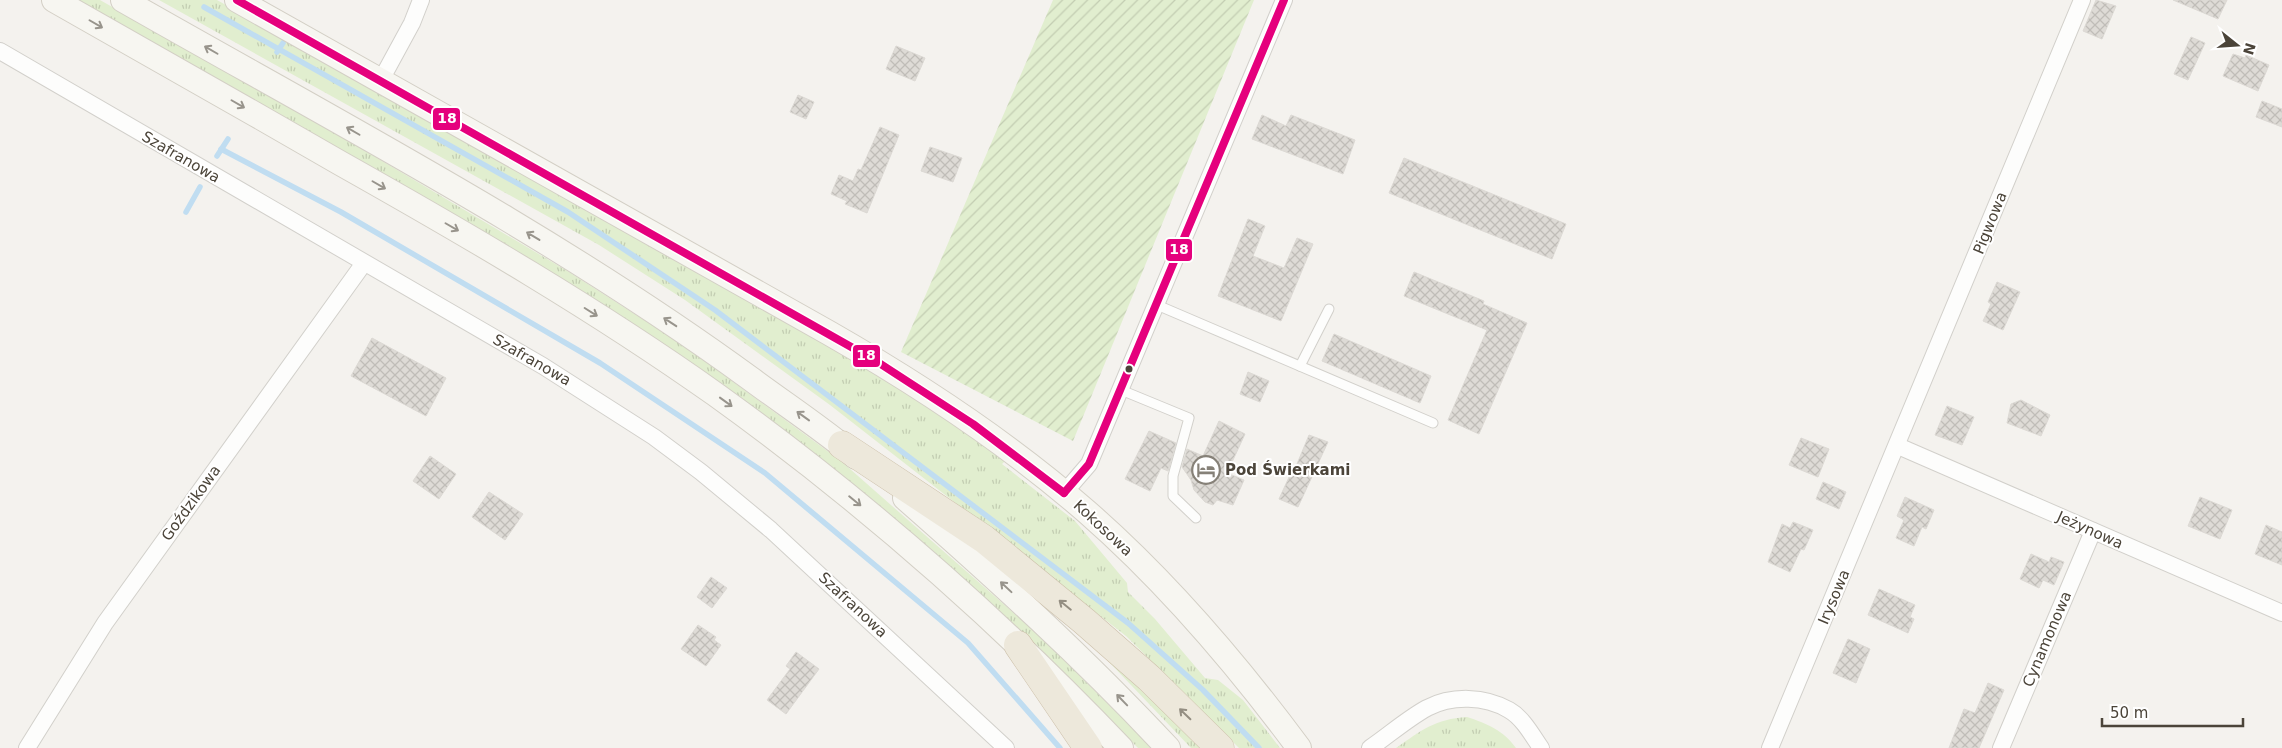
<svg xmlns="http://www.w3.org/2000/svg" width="2282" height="748" font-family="'DejaVu Sans',sans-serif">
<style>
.grass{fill:url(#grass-tufts)}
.garden{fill:url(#garden-furrows)}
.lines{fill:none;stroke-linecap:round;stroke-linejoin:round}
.stream{stroke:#c0ddf1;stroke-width:5.5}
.building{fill:url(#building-cross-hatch);stroke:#dcd9d4}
.lane-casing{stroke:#d2d0cb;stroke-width:11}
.street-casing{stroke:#d2d0cb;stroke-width:18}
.secondary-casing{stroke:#d3cfc5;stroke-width:26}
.highway-casing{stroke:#ccbfa9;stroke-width:29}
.lane{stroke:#fdfdfc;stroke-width:9}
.street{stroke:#fdfdfc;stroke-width:16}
.secondary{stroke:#f7f6f1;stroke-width:24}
.highway{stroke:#ede8db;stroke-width:28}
.bus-1-casing{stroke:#fff;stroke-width:11}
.bus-1{stroke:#e5007d;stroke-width:8}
.oneway{stroke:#98948c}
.oneway2{stroke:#948e82}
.bus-dot{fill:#4b4439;stroke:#fff;stroke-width:2}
.labels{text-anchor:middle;stroke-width:4;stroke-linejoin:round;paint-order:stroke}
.street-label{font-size:15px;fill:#4b4439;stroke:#fff}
.poi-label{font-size:15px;font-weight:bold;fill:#4b4439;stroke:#fff;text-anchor:start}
.line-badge{stroke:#fff;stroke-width:2}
.badge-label{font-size:14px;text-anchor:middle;font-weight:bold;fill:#fff}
</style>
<defs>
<pattern id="grass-tufts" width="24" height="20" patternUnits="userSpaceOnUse" patternTransform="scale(1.25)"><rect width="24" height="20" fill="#e1eecf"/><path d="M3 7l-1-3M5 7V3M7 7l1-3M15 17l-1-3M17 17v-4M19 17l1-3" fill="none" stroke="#c3cdb2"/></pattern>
<pattern id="garden-furrows" width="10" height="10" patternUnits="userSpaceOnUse" patternTransform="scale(1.25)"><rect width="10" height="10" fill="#e1eecf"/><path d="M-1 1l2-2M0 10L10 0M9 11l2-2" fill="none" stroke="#c3cdb2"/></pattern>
<pattern id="building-cross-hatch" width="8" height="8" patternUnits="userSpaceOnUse" patternTransform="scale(1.25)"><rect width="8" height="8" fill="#dedbd6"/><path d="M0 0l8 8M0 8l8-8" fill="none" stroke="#c0bdb8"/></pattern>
</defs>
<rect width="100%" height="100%" fill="#f4f2ee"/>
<!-- grass -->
<g class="grass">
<path d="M 78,0 L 100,0 L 352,143 L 569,272 L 683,345 L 841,461 L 1042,638 L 1152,748 L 1138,748 L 1030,639 L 944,563 L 343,153 Z"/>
<path d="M 159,0 L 217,0 L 776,315 L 874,373 L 1007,459 L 1002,464 L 1075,521 L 1127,583 L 1128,592 L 1155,619 L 1205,678 L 1218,680 L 1243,700 L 1280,748 L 1239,748 L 1126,636 L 830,405 L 685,300 L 599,245 Z"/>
<path d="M 1090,642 L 1210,748 L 1191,748 Z"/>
<path d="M 1467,717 C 1488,724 1503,730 1516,748 L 1396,748 C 1422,730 1435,719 1467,717 Z"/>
</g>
<!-- garden -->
<path class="garden" d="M 1053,0 L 1254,0 L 1073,441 L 901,352 Z"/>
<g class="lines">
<!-- stream -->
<g class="stream">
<path d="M 204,7 L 568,212 L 715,310 L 1128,623 L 1203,690 L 1259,748"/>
<path d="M 277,52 L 283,43"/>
<path d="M 221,149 L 341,212 L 600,363 L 765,473 L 968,643 L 1060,748"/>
<path d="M 217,156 L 228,139"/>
<path d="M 186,212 L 200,187"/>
</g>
</g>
<!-- building -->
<g class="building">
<path d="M 2096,0 L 2116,6 L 2102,39 L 2083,31 Z"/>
<path d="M 2173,0 L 2227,0 L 2218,19 Z"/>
<path d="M 2191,37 L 2205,43 L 2188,80 L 2174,74 Z"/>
<path d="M 896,46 L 925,58 L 915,81 L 886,69 Z"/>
<path d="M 2233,54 L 2245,58 L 2246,55 L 2269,65 L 2258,91 L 2223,76 Z"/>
<path d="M 798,95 L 814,102 L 806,119 L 790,112 Z"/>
<path d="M 2262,101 L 2282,109 L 2282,127 L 2256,117 Z"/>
<path d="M 1262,115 L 1286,126 L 1291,115 L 1355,140 L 1343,174 L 1252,139 Z"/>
<path d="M 880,127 L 899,135 L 867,213 L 845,204 L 847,201 L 831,194 L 839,175 L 853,181 L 858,169 L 861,170 Z"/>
<path d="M 930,147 L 962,158 L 953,182 L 921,171 Z"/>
<path d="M 1404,158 L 1566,224 L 1552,259 L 1389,193 Z"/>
<path d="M 1248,219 L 1265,226 L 1253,256 L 1284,268 L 1297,238 L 1313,244 L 1281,321 L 1218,296 Z"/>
<path d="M 1414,272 L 1484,301 L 1483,304 L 1527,323 L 1479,434 L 1448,420 L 1487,330 L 1404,296 Z"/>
<path d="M 1997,282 L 2020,292 L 2003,330 L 1983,321 L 1991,304 L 1988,302 Z"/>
<path d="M 1334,334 L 1431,376 L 1420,403 L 1322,361 Z"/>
<path d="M 372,338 L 446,378 L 426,416 L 351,376 Z"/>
<path d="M 1248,372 L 1269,381 L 1260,402 L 1240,394 Z"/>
<path d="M 2021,400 L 2050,415 L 2041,436 L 2007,423 L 2011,404 Z"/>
<path d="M 1947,406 L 1974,417 L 1962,445 L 1935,435 Z"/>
<path d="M 1219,421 L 1245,434 L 1227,473 L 1244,480 L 1233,505 L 1217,500 L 1213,505 L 1205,502 L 1194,490 L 1191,480 L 1182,467 L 1187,449 L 1203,456 Z"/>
<path d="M 1149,431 L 1176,443 L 1168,471 L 1161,468 L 1150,491 L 1125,479 Z"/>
<path d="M 1309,435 L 1328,442 L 1298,507 L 1279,499 L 1290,475 L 1292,476 Z"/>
<path d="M 1801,438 L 1829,449 L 1818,477 L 1789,465 Z"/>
<path d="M 430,456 L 456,474 L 439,499 L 413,481 Z"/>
<path d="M 1823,482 L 1846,492 L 1839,509 L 1816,499 Z"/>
<path d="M 489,492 L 523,514 L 505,540 L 472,517 Z"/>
<path d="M 1905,497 L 1934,510 L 1926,529 L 1922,527 L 1914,546 L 1896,538 L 1904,520 L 1897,516 Z"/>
<path d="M 2200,497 L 2232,510 L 2220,539 L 2188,526 Z"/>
<path d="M 1793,522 L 1813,530 L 1804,550 L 1801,549 L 1790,572 L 1768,562 L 1782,524 L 1790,528 Z"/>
<path d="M 2266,525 L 2282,532 L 2282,565 L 2255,554 Z"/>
<path d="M 2031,554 L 2049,562 L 2051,557 L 2064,562 L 2054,585 L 2043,580 L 2039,588 L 2020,579 Z"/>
<path d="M 711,577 L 727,588 L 712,608 L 697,597 Z"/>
<path d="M 1879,589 L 1915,605 L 1910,617 L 1914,619 L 1908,633 L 1868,615 Z"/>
<path d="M 698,625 L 716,637 L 714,640 L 721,645 L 706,666 L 681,649 Z"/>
<path d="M 1848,639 L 1870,649 L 1856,683 L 1833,673 Z"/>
<path d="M 796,652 L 819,669 L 786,714 L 767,700 L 790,669 L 786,666 Z"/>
<path d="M 1988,683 L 2004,690 L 1979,748 L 1949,748 L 1964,709 L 1975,713 Z"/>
</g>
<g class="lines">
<defs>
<g id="lane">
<path d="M 1157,305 L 1433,423"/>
<path d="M 1300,366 L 1329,309"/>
<path d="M 1121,390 L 1189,418 L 1173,476 L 1173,496 L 1196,518"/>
</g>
<g id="street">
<path d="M 0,51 L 543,366 L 654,437 L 701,472 L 771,530 L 1006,748"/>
<path d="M 381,80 L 412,23 L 421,0"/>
<path d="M 1898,446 L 2282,613"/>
<path d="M 1064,493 L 1089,464 L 1284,0"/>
<path d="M 27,748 L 105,623 L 364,263"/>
<path d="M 1370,748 C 1389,735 1407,719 1427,708 C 1452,695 1485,696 1509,710 C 1523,718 1532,735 1541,748"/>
<path d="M 1770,748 L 2082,0"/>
<path d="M 2001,748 L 2093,531"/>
</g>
<g id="secondary">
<path d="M 54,0 C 149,54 245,108 340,163 C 468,235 595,309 715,394 C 861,499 997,618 1121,748"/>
<path d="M 123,0 C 335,121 554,235 751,379 C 786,405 823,429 856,457"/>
<path d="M 237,0 L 829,333 C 920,385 1008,443 1087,512 C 1167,582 1236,663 1299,748"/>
<path d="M 905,498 C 996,578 1085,659 1168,748"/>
</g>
<g id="highway">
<path d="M 842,445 L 984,539 L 1084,621 L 1149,678 L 1220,748"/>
<path d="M 1018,645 L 1088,748"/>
</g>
</defs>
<!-- lane casing -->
<use href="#lane" class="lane-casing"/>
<!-- street casing -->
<use href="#street" class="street-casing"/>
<!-- secondary casing -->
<use href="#secondary" class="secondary-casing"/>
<!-- highway casing -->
<use href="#highway" class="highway-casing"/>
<!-- lane -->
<use href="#lane" class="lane"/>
<!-- street -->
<use href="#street" class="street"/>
<!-- secondary -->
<use href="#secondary" class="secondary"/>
<!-- highway -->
<use href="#highway" class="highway"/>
<defs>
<g id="bus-1">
<path d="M 237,0 L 876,361 L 973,424 L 1064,493"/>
<path d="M 1064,493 L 1089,464 L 1284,0"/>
</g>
</defs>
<!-- bus-1 casing -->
<use href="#bus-1" class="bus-1-casing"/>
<!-- bus-1 -->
<use href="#bus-1" class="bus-1"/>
</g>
<!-- one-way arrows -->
<defs><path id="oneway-shaft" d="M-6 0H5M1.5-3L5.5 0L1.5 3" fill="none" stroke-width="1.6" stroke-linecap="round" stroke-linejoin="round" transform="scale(1.25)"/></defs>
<g class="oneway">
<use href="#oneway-shaft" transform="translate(96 24) rotate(30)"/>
<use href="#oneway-shaft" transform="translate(211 50) rotate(-150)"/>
<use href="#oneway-shaft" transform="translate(238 104) rotate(30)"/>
<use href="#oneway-shaft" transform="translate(353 131) rotate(-150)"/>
<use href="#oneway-shaft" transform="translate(379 185) rotate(30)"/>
<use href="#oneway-shaft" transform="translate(452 227) rotate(30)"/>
<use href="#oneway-shaft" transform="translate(533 236) rotate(-149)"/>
<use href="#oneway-shaft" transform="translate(591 312) rotate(32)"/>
<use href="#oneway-shaft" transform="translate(670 322) rotate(-147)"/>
<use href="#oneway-shaft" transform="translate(726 402) rotate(36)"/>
<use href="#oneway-shaft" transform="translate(803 416) rotate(-144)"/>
<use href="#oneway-shaft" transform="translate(855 501) rotate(39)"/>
<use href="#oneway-shaft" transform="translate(1006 587) rotate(-137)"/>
<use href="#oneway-shaft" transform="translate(1122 700) rotate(-134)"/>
</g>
<g class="oneway2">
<use href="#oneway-shaft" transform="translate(1065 605) rotate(-141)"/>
<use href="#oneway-shaft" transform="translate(1185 714) rotate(-136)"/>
</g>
<!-- icons -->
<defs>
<symbol id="hotel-ring" viewBox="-11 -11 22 22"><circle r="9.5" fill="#fff" stroke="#868178" stroke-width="1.5"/><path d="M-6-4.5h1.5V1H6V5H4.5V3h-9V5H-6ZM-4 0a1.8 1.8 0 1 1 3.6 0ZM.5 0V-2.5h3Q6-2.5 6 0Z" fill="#868178"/></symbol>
</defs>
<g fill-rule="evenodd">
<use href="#hotel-ring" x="1190" y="454" width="32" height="32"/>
</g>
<!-- markers -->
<circle class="bus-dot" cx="1129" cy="369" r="4.5"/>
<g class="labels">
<!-- street labels -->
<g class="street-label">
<text transform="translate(181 157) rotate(30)" y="5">Szafranowa</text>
<text transform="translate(1990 223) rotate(-68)" y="5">Pigwowa</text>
<text transform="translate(532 360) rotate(30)" y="5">Szafranowa</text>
<text transform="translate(191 503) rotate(-54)" y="5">Goździkowa</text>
<text transform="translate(1103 528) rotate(43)" y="5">Kokosowa</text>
<text transform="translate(2090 530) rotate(24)" y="5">Jeżynowa</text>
<text transform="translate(1834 597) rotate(-67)" y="5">Irysowa</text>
<text transform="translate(853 605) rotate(43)" y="5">Szafranowa</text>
<text transform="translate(2047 639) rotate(-67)" y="5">Cynamonowa</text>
</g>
<!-- poi labels -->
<g class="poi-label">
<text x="1225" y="475">Pod Świerkami</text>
</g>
</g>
<g class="line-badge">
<rect x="432" y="107" width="29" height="24" rx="5" fill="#e5007d"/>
<rect x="1165" y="238" width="28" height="24" rx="5" fill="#e5007d"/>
<rect x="852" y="344" width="29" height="24" rx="5" fill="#e5007d"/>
</g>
<g class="badge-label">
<text x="447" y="123">18</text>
<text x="1179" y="254">18</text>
<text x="866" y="360">18</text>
</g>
<!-- north arrow -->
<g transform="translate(2237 45) rotate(107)" stroke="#ffffff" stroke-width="4" paint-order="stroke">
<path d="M0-4L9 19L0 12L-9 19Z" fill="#4b4439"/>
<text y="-8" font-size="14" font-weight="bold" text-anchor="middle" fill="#4b4439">N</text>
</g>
<!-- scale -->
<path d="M2102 718v8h141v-8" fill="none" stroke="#4b4439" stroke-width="2.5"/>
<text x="2110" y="718" font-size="15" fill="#4b4439" stroke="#ffffff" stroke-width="4" paint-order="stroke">50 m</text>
</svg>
